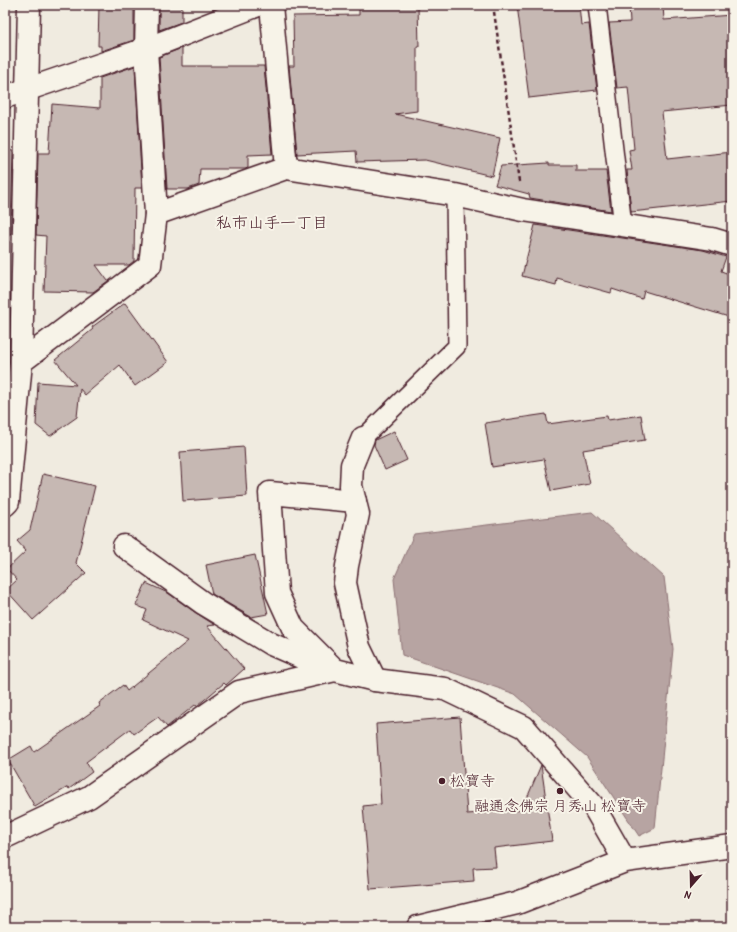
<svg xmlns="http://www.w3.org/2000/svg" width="737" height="932" font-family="'Patrick Hand','Klee One',sans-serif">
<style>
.water{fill:#b7a4a2;stroke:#8b6f72}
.building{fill:#c6b8b3;stroke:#4a1f2b}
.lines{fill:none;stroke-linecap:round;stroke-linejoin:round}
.lane-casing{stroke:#4a1f2b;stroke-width:20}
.street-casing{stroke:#4a1f2b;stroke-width:25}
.path{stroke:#4a1f2b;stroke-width:2.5;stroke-dasharray:4 3;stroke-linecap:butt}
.lane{stroke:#f7f3e8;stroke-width:17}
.street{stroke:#f7f3e8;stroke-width:22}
.poi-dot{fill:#4a1f2b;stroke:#f7f3e8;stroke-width:1.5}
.labels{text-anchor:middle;stroke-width:4;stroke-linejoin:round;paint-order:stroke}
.poi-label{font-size:15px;fill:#4a1f2b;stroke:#f7f3e8;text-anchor:start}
.neighbourhood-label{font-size:16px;fill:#4a1f2b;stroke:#f7f3e8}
</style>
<rect width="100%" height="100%" fill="#f0ebe0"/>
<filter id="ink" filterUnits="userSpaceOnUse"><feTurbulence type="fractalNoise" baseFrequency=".025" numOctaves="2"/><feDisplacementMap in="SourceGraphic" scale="8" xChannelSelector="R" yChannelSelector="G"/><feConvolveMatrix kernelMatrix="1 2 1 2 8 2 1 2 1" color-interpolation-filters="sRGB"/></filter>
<g filter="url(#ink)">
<!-- water -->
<path class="water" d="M 592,512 L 664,577 L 673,649 L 655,828 L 639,836 L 587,757 L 515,694 L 402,655 L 394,579 L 414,534 Z"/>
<!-- building -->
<g class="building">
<path d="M 99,5 L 134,5 L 134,40 L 101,51 L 101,46 L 98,46 Z"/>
<path d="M 159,5 L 182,5 L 182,22 L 159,30 Z"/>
<path d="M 359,5 L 418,5 L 419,47 L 417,47 L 417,111 L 395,114 L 500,138 L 492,176 L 425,160 L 357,162 L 356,151 L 297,154 L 289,66 L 294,66 L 293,16 L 359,15 Z"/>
<path d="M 517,5 L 579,5 L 581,25 L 589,24 L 597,90 L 529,98 Z"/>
<path d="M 650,5 L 663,5 L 664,20 L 732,15 L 732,105 L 662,112 L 667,159 L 732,152 L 732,201 L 631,212 L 627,170 L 632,170 L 629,150 L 634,149 L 628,87 L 617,88 L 609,23 L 630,22 L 629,6 Z"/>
<path d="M 182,48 L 182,66 L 264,66 L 272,154 L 248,155 L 248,168 L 245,169 L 200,169 L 199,185 L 188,189 L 167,189 L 159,57 Z"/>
<path d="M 135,66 L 142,188 L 135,188 L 134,261 L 129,265 L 96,265 L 108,281 L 93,292 L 44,291 L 46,236 L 36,235 L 38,153 L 49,153 L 52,104 L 100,108 L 100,78 Z"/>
<path d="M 5,150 L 13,151 L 11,234 L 5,233 Z"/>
<path d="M 549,163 L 549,165 L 576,165 L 576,171 L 606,171 L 611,211 L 530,198 L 529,194 L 495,185 L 501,166 Z"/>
<path d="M 535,225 L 703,250 L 726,257 L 721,271 L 732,275 L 732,318 L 644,291 L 642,299 L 612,289 L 611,293 L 557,278 L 556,285 L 522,276 Z"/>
<path d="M 125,303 L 168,362 L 135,386 L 120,365 L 85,395 L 80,389 L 77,417 L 50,436 L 36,425 L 38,382 L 76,385 L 55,360 L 93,329 L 92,327 Z"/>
<path d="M 546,414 L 548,424 L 607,416 L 608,420 L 641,415 L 645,440 L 583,450 L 590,484 L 551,491 L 544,459 L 492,467 L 485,423 Z"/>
<path d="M 394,431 L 407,460 L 385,470 L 374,445 L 375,440 Z"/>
<path d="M 244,447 L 247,496 L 183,501 L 180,452 Z"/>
<path d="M 43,474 L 95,486 L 76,563 L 86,573 L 33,620 L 6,590 L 17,580 L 7,569 L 26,551 L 17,541 L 30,530 Z"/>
<path d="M 255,555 L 268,614 L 251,617 L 212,594 L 206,565 Z"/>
<path d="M 146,583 L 168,593 L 196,613 L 215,625 L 207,626 L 244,669 L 226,685 L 224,683 L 197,706 L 195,705 L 167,727 L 158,717 L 134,734 L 130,729 L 86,762 L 92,772 L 69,789 L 68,787 L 35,807 L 8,760 L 31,746 L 34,752 L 100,706 L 99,703 L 123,685 L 127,691 L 188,641 L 143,620 L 147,610 L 136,605 Z"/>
<path d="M 460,717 L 467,814 L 522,810 L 541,765 L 552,841 L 494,848 L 496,867 L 473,868 L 474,881 L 370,889 L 363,806 L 381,804 L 376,724 Z"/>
</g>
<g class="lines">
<defs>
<g id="lane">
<path d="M 597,5 L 623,226"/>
<path d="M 363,438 L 457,346 L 455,195"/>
</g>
<g id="street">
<path d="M 147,5 L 146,49 L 156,214"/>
<path d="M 271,5 L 286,168"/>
<path d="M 5,97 L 146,49 L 258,5"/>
<path d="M 21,362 L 150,265 L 156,214 L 286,168 L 455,195 L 523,210 L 712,239 L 732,245"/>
<path d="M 363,438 L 352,465 L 351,486 L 358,514 L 347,566 L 345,583 L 359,647 L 375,680"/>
<path d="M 5,505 L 8,502 L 21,362 L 29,5"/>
<path d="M 124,546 L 203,603 L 271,644 L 328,669"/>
<path d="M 335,670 L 293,628 L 277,593 L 270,493 L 355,501"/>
<path d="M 5,837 L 89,797 L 239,692 L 335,670 L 375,680 L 445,689 L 524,727 L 594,807 L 625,861"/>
<path d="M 418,927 L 517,903 L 625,861 L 732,846"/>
</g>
</defs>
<!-- lane casing -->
<use href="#lane" class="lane-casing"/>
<!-- street casing -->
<use href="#street" class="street-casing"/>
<!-- path -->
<path class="path" d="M 493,5 L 519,182"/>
<!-- lane -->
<use href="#lane" class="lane"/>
<!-- street -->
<use href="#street" class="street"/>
</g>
</g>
<!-- markers -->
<g class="poi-dot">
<circle cx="442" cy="781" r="4"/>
<circle cx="560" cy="791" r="4"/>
</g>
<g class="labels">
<!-- poi labels -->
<g class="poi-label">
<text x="450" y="786">松寶寺</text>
<text x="560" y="811" text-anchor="middle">融通念佛宗 月秀山 松寶寺</text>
</g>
<!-- neighbourhood labels -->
<g class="neighbourhood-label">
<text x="272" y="228">私市山手一丁目</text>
</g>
</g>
<!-- margin -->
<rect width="737" height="932" fill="none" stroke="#f7f3e8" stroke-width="20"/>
<rect x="10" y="10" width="717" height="912" fill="none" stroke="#4a1f2b" stroke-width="1.5" filter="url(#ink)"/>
<!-- north arrow -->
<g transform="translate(691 886) rotate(200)" stroke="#f7f3e8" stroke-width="3" paint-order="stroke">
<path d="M0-3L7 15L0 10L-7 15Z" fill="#4a1f2b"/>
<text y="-6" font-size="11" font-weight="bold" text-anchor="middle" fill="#4a1f2b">N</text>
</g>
</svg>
